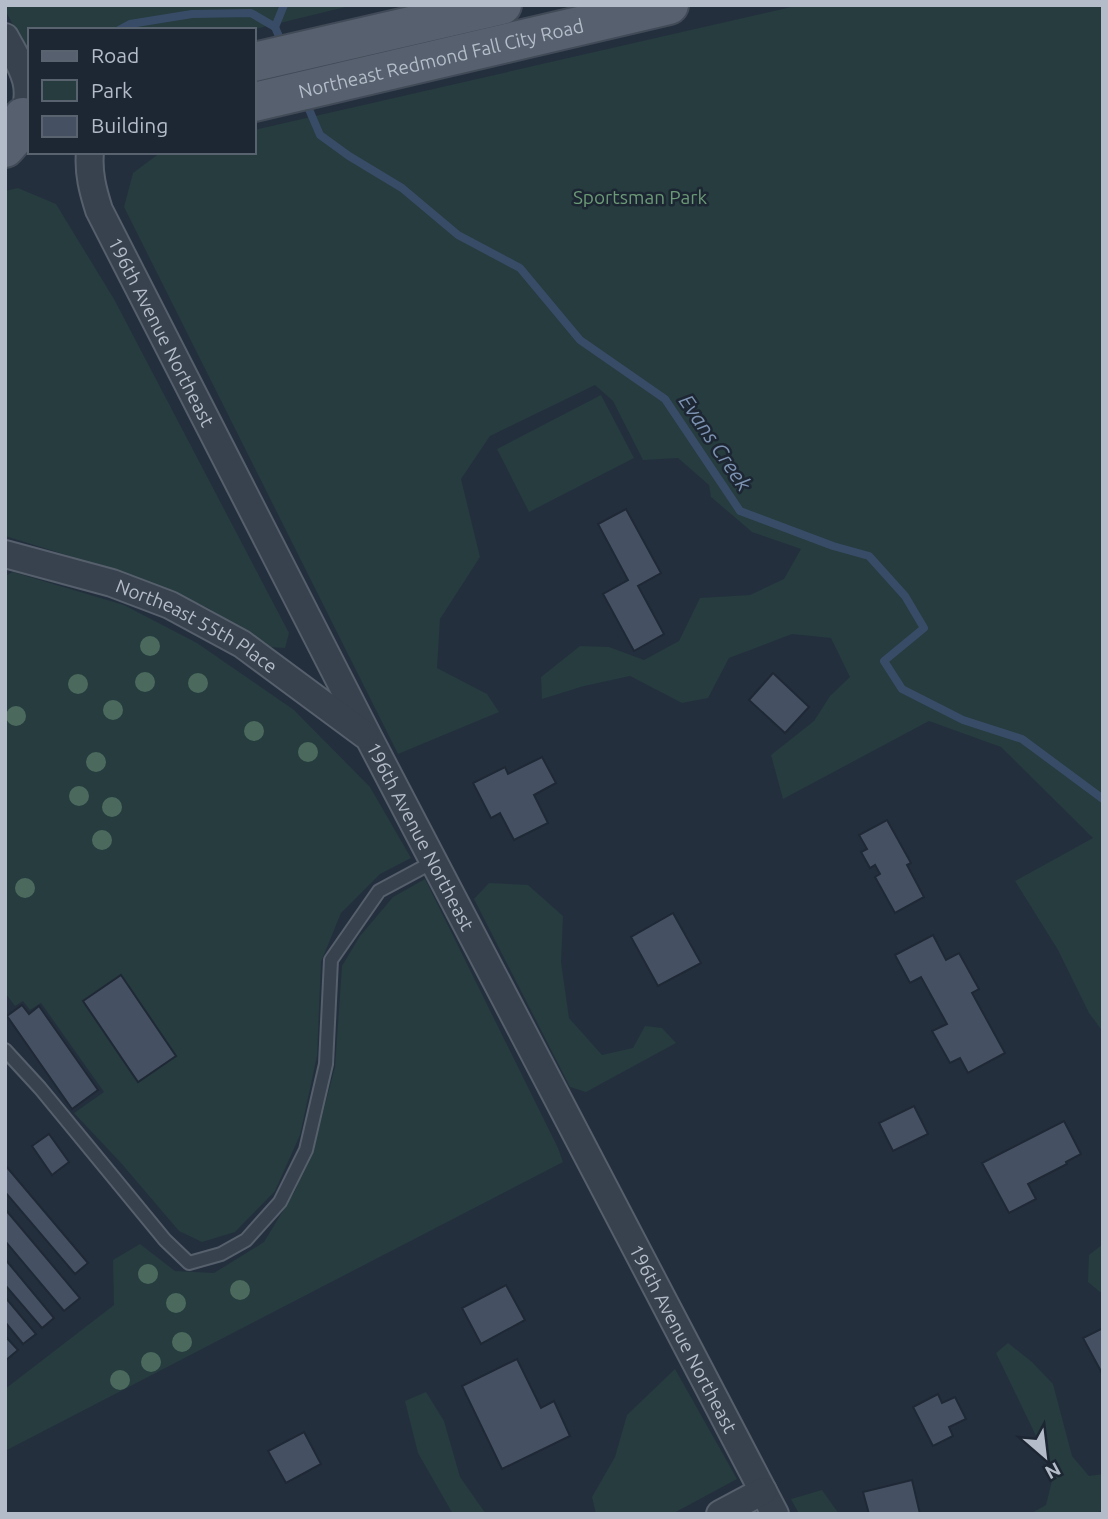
<svg xmlns="http://www.w3.org/2000/svg" width="1108" height="1519" font-family="Ubuntu,sans-serif">
<style>
.green{fill:#263c3f}
.lines{fill:none;stroke-linecap:round;stroke-linejoin:round}
.stream{stroke:#394c67;stroke-width:8}
.building{fill:#455162;stroke:#1f2835;stroke-width:2}
.lane-casing{stroke:#565f6c;stroke-width:16}
.street-casing{stroke:#565f6c;stroke-width:30}
.primary-casing{stroke:#414a57;stroke-width:42}
.lane{stroke:#38414e;stroke-width:12}
.street{stroke:#38414e;stroke-width:26}
.primary{stroke:#56606e;stroke-width:38}
.tree{fill:#4b6a5d}
.labels{text-anchor:middle;stroke-width:5;stroke-linejoin:round;paint-order:stroke}
.street-label{font-size:19px;fill:#b4bcc9;stroke:#1d2633}
.park-label{font-size:19px;fill:#6b9a76;stroke:#1d2633}
.water-label{font-size:21px;font-style:italic;fill:#7c92b1;stroke:#1d2633}
</style>
<rect width="100%" height="100%" fill="#242f3e"/>
<!-- green -->
<g class="green">
<path d="M 5,5 L 354,5 L 251,30 L 30,30 L 30,53 L 22,42 L 5,10 Z"/>
<path d="M 800,5 L 1103,5 L 1103,1032 L 1089,1013 L 1058,950 L 1015,881 L 1093,838 L 1001,747 L 929,721 L 783,799 L 771,755 L 814,721 L 830,696 L 850,677 L 831,638 L 792,634 L 729,658 L 708,698 L 682,703 L 630,676 L 584,686 L 542,699 L 541,677 L 580,646 L 609,647 L 644,660 L 679,641 L 700,598 L 750,595 L 784,579 L 801,549 L 752,532 L 711,497 L 709,485 L 678,458 L 643,460 L 613,401 L 595,385 L 490,436 L 461,479 L 480,557 L 440,619 L 437,668 L 487,694 L 499,712 L 398,754 L 124,207 L 133,173 L 161,152 L 254,152 L 254,130 Z"/>
<path d="M 18,188 L 56,204 L 114,299 L 289,633 L 285,648 L 268,647 L 208,608 L 128,574 L 5,536 L 5,191 Z"/>
<path d="M 601,395 L 634,458 L 529,512 L 497,449 Z"/>
<path d="M 13,572 L 124,605 L 197,643 L 294,710 L 370,787 L 411,858 L 380,874 L 341,913 L 321,962 L 317,1056 L 300,1135 L 275,1191 L 235,1232 L 202,1242 L 179,1231 L 121,1163 L 74,1113 L 104,1092 L 41,1003 L 30,1010 L 23,1001 L 15,1006 L 5,993 L 5,576 Z"/>
<path d="M 425,879 L 558,1148 L 563,1162 L 5,1451 L 5,1389 L 114,1305 L 113,1260 L 140,1244 L 175,1271 L 214,1273 L 264,1242 L 295,1191 L 317,1135 L 335,1067 L 342,966 L 360,936 L 393,897 Z"/>
<path d="M 489,883 L 528,885 L 563,916 L 561,962 L 569,1018 L 602,1055 L 633,1048 L 645,1026 L 662,1028 L 676,1043 L 586,1092 L 570,1087 L 474,899 Z"/>
<path d="M 1103,1244 L 1103,1291 L 1100,1292 L 1088,1282 L 1089,1255 Z"/>
<path d="M 1008,1343 L 1032,1362 L 1053,1384 L 1072,1456 L 1089,1476 L 1103,1474 L 1103,1510 L 1094,1514 L 1030,1514 L 1046,1505 L 1054,1473 L 996,1353 Z"/>
<path d="M 675,1369 L 737,1479 L 672,1514 L 596,1514 L 592,1497 L 615,1457 L 627,1415 Z"/>
<path d="M 426,1392 L 444,1421 L 460,1477 L 486,1514 L 453,1514 L 418,1453 L 405,1401 Z"/>
<path d="M 822,1490 L 839,1514 L 799,1514 L 791,1499 Z"/>
</g>
<g class="lines">
<!-- stream -->
<g class="stream">
<path d="M 275,27 L 284,5"/>
<path d="M 119,30 L 130,24 L 192,14 L 251,13 L 275,27 L 283,46"/>
<path d="M 305,100 L 320,135 L 349,156 L 402,188 L 458,235 L 520,268 L 580,340 L 665,399 L 740,511 L 833,546 L 869,556 L 905,596 L 924,628 L 884,661 L 902,689 L 963,720 L 1022,739 L 1103,799"/>
</g>
</g>
<!-- building -->
<g class="building">
<path d="M 626,509 L 661,573 L 638,586 L 664,634 L 634,651 L 603,594 L 628,580 L 598,524 Z"/>
<path d="M 773,673 L 809,707 L 785,733 L 749,700 Z"/>
<path d="M 542,757 L 556,783 L 534,795 L 548,823 L 514,840 L 500,813 L 491,818 L 473,783 L 505,767 L 508,774 Z"/>
<path d="M 887,820 L 911,863 L 907,865 L 924,897 L 895,913 L 875,877 L 880,874 L 875,865 L 870,868 L 861,852 L 867,849 L 859,835 Z"/>
<path d="M 673,913 L 701,963 L 658,986 L 631,937 Z"/>
<path d="M 933,935 L 946,960 L 959,953 L 979,989 L 972,993 L 1005,1053 L 968,1073 L 960,1058 L 950,1063 L 932,1031 L 947,1024 L 921,977 L 910,983 L 895,955 Z"/>
<path d="M 121,975 L 176,1056 L 138,1082 L 83,1001 Z"/>
<path d="M 22,1005 L 29,1014 L 39,1006 L 98,1090 L 72,1109 L 7,1016 Z"/>
<path d="M 914,1106 L 928,1134 L 893,1151 L 879,1123 Z"/>
<path d="M 1064,1121 L 1081,1154 L 1066,1162 L 1067,1164 L 1028,1184 L 1036,1199 L 1009,1213 L 982,1163 Z"/>
<path d="M 49,1134 L 69,1162 L 52,1175 L 32,1146 Z"/>
<path d="M 5,1165 L 88,1263 L 75,1274 L 5,1192 Z"/>
<path d="M 5,1209 L 80,1298 L 64,1311 L 5,1241 Z"/>
<path d="M 5,1259 L 54,1318 L 42,1328 L 5,1285 Z"/>
<path d="M 506,1285 L 525,1320 L 481,1344 L 462,1308 Z"/>
<path d="M 5,1297 L 36,1334 L 23,1344 L 5,1322 Z"/>
<path d="M 1103,1328 L 1103,1375 L 1083,1338 Z"/>
<path d="M 5,1336 L 18,1350 L 5,1361 Z"/>
<path d="M 517,1359 L 541,1408 L 554,1401 L 570,1436 L 502,1469 L 462,1386 Z"/>
<path d="M 938,1394 L 942,1403 L 955,1397 L 966,1419 L 949,1427 L 953,1436 L 933,1446 L 913,1407 Z"/>
<path d="M 304,1432 L 321,1464 L 286,1483 L 268,1451 Z"/>
<path d="M 912,1480 L 920,1514 L 869,1514 L 863,1492 Z"/>
</g>
<g class="lines">
<defs>
<path id="lane" d="M 5,1050 L 40,1088 L 165,1240 L 189,1263 L 221,1254 L 246,1240 L 280,1202 L 306,1150 L 326,1064 L 331,960 L 379,891 L 433,862"/>
<g id="street">
<path d="M 5,37 C 20,65 36,84 23,117"/>
<path id="s1" d="M 90,152 C 88,173 93,191 99,210 L 369,738 L 775,1514"/>
<path id="s2" d="M 5,554 L 112,583 L 170,605 L 242,644 L 365,735"/>
<path d="M 720,1514 L 763,1491"/>
</g>
<g id="primary">
<path d="M 254,62 L 502,5"/>
<path id="s3" d="M 254,102 L 669,5"/>
<path d="M 5,148 L 12,140 L 23,117"/>
</g>
</defs>
<!-- lane casing -->
<use href="#lane" class="lane-casing"/>
<!-- street casing -->
<use href="#street" class="street-casing"/>
<!-- primary casing -->
<use href="#primary" class="primary-casing"/>
<!-- lane -->
<use href="#lane" class="lane"/>
<!-- street -->
<use href="#street" class="street"/>
<!-- primary -->
<use href="#primary" class="primary"/>
</g>
<!-- trees -->
<g class="tree">
<circle cx="150" cy="646" r="10"/>
<circle cx="145" cy="682" r="10"/>
<circle cx="198" cy="683" r="10"/>
<circle cx="78" cy="684" r="10"/>
<circle cx="113" cy="710" r="10"/>
<circle cx="16" cy="716" r="10"/>
<circle cx="254" cy="731" r="10"/>
<circle cx="308" cy="752" r="10"/>
<circle cx="96" cy="762" r="10"/>
<circle cx="79" cy="796" r="10"/>
<circle cx="112" cy="807" r="10"/>
<circle cx="102" cy="840" r="10"/>
<circle cx="25" cy="888" r="10"/>
<circle cx="148" cy="1274" r="10"/>
<circle cx="240" cy="1290" r="10"/>
<circle cx="176" cy="1303" r="10"/>
<circle cx="182" cy="1342" r="10"/>
<circle cx="151" cy="1362" r="10"/>
<circle cx="120" cy="1380" r="10"/>
</g>
<g class="labels">
<!-- street labels -->
<g class="street-label">
<text dy="7" stroke="none"><textPath href="#s3" startOffset="192">Northeast Redmond Fall City Road</textPath></text>
<text dy="7" stroke="none"><textPath href="#s1" startOffset="196">196th Avenue Northeast</textPath></text>
<text dy="7" stroke="none"><textPath href="#s2" startOffset="206">Northeast 55th Place</textPath></text>
<text dy="7" stroke="none"><textPath href="#s1" startOffset="763">196th Avenue Northeast</textPath></text>
<text dy="7" stroke="none"><textPath href="#s1" startOffset="1330">196th Avenue Northeast</textPath></text>
</g>
<!-- park labels -->
<g class="park-label">
<text x="640" y="204">Sportsman Park</text>
</g>
<!-- water labels -->
<g class="water-label">
<text transform="translate(715 443) rotate(56)" y="7">Evans Creek</text>
</g>
</g>
<!-- border -->
<rect width="1108" height="1519" fill="none" stroke="#b4bcc9" stroke-width="14"/>
<!-- legend -->
<rect x="28" y="28" width="228" height="126" fill="#1d2633" stroke="#59626f" stroke-width="2"/>
<rect x="42" y="51" width="35" height="10" fill="#56606e" stroke="#59626f" stroke-width="2"/>
<text x="91" y="63" font-size="21" fill="#b4bcc9">Road</text>
<rect x="42" y="80" width="35" height="21" fill="#263c3f" stroke="#59626f" stroke-width="2"/>
<text x="91" y="98" font-size="21" fill="#b4bcc9">Park</text>
<rect x="42" y="116" width="35" height="21" fill="#455162" stroke="#59626f" stroke-width="2"/>
<text x="91" y="133" font-size="21" fill="#b4bcc9">Building</text>
<!-- north arrow -->
<g transform="translate(1045 1456) rotate(152)" stroke="#1d2633" stroke-width="5" paint-order="stroke">
<path d="M0-5L12 26L0 18L-12 26Z" fill="#b4bcc9"/>
<text y="-10" font-size="19" font-weight="bold" text-anchor="middle" fill="#b4bcc9">N</text>
</g>
</svg>
